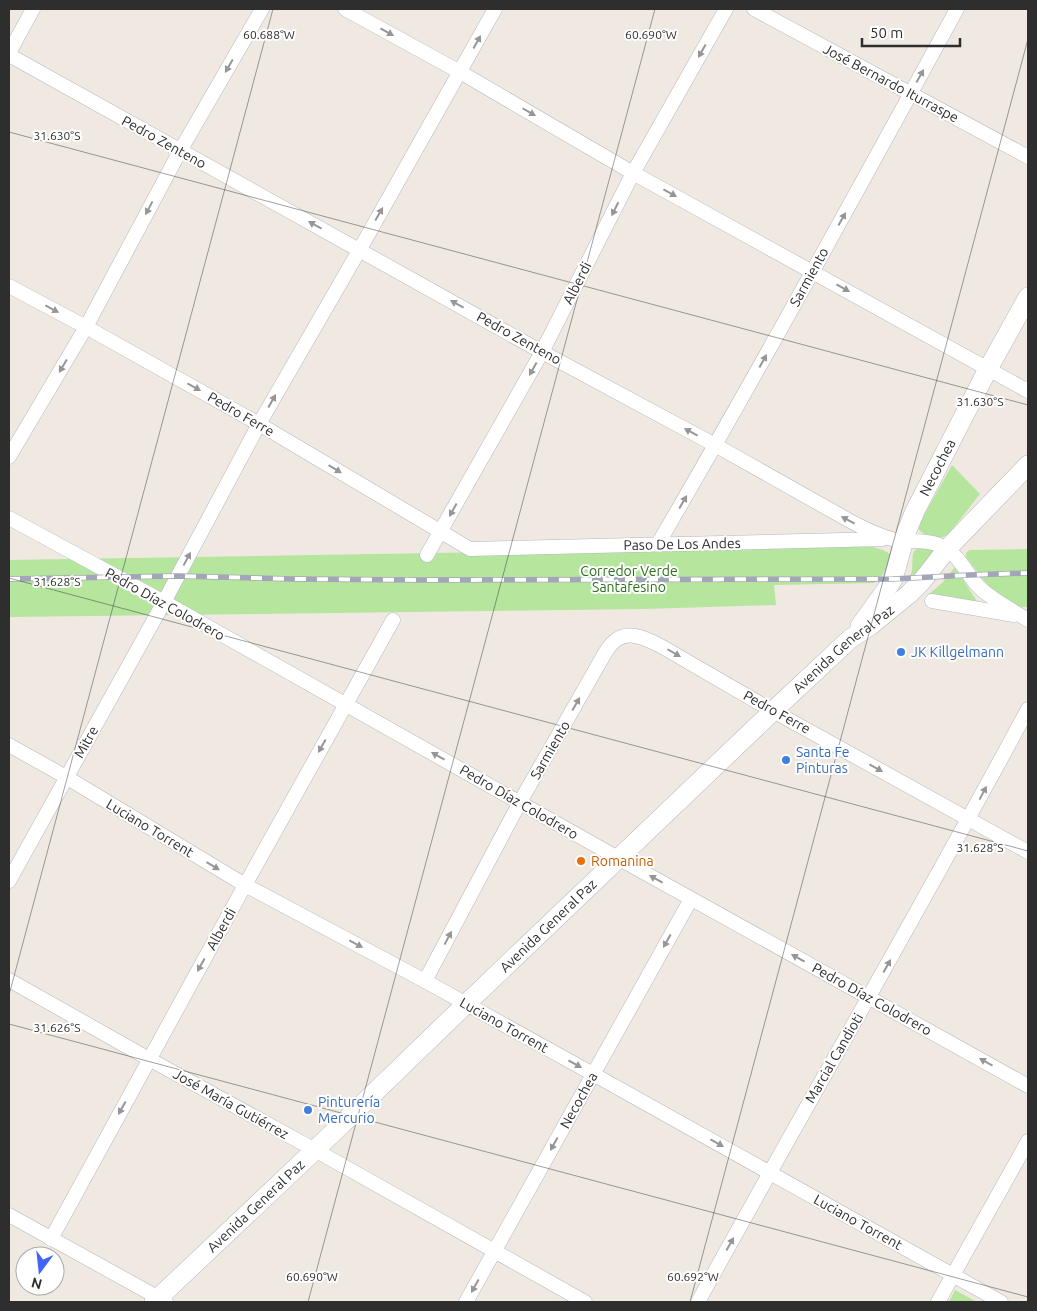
<svg xmlns="http://www.w3.org/2000/svg" width="1037" height="1311" font-family="Ubuntu,sans-serif">
<style>
.green{fill:#b6e59e}
.lines{fill:none;stroke-linecap:round;stroke-linejoin:round}
.minor-casing{stroke:#b4b7c1;stroke-width:15}
.secondary-casing{stroke:#b4b7c1;stroke-width:20}
.minor{stroke:#fff;stroke-width:14}
.secondary{stroke:#fff;stroke-width:19}
.rail-casing{stroke:#a3a6b8;stroke-width:5.5}
.rail{stroke:#fff;stroke-width:4;stroke-dasharray:11;stroke-linecap:butt}
.oneway{fill:#969696}
.ticks{fill:none;stroke:#2e2e2e;stroke-width:1;stroke-opacity:0.45}
.shop-dot{fill:#3f7fe0;stroke:#fff;stroke-width:2}
.food-dot{fill:#e8710a;stroke:#fff;stroke-width:2}
.labels{text-anchor:middle;stroke-width:4;stroke-linejoin:round;paint-order:stroke}
.street-label{font-size:14px;fill:#2e2e2e;stroke:#fff}
.park-label{font-size:14px;fill:#2c6e1b;stroke:#fff}
.shop-label{font-size:14px;fill:#366cbe;stroke:#fff;text-anchor:start}
.food-label{font-size:14px;fill:#c56008;stroke:#fff;text-anchor:start}
.ticks-label{font-size:12px;text-anchor:middle;fill:#2e2e2e;stroke:#fff;stroke-width:4;stroke-linejoin:round;paint-order:stroke}
</style>
<rect width="100%" height="100%" fill="#efe9e1"/>
<!-- green -->
<g class="green">
<path d="M 952,465 L 980,494 C 974,501 951,533 945,536 C 936,540 925,536 919,530 L 919,524 Z"/>
<path d="M 869,546 L 883,550 L 892,555 C 887,565 884,577 874,583 L 774,585 L 776,605 L 644,609 L 9,617 L 9,560 Z"/>
<path d="M 927,547 L 936,551 L 914,583 L 905,585 C 908,580 911,576 912,570 C 914,556 908,548 927,547 Z"/>
<path d="M 1028,549 L 1028,607 L 1018,607 L 1007,600 L 988,586 L 966,557 L 966,553 L 970,550 Z"/>
<path d="M 955,567 L 978,603 L 927,596 L 942,583 Z"/>
<path d="M 955,1290 L 977,1302 L 949,1302 Z"/>
</g>
<g class="lines">
<defs>
<g id="minor">
<path d="M 345,9 L 460,72 L 633,173 L 1028,391"/>
<path d="M 754,9 L 1028,157"/>
<path d="M 9,53 L 33,9"/>
<path d="M 9,55 L 542,352 L 715,445 L 850,521 C 863,528 877,535 892,539 C 909,543 930,538 945,548 C 961,557 967,576 980,588 C 994,601 1012,610 1028,620"/>
<path d="M 9,286 L 86,327 L 259,424 L 470,549 L 883,539"/>
<path d="M 9,457 L 86,327 L 180,151 L 262,9"/>
<path d="M 9,518 L 164,602 L 618,858 L 1028,1086"/>
<path d="M 658,544 C 761,367 859,188 957,9"/>
<path d="M 427,555 L 542,352 L 633,173 L 726,9"/>
<path d="M 932,601 L 1014,615"/>
<path d="M 9,745 L 66,777 L 245,885 L 425,981 L 593,1074 L 1001,1302"/>
<path d="M 9,881 L 164,602 L 259,424 L 360,249 L 495,9"/>
<path d="M 9,980 L 149,1059 L 315,1150 L 585,1302"/>
<path d="M 425,981 L 520,802 L 605,653 C 608,649 611,643 616,640 C 629,630 646,639 659,645 L 773,711 L 1028,852"/>
<path d="M 9,1215 L 166,1302"/>
<path d="M 51,1239 L 245,885 L 393,620"/>
<path id="s1" d="M 466,1302 L 691,899"/>
<path d="M 698,1302 C 807,1104 921,908 1028,709"/>
<path d="M 938,1302 L 1028,1141"/>
</g>
<g id="secondary">
<path id="s2" d="M 860,626 L 888,587 L 893,579 L 906,533 L 915,511 L 988,369 L 1028,297"/>
<path id="s3" d="M 154,1302 L 315,1150 L 466,1004 L 773,711 L 850,639 L 871,625 L 909,594 L 922,581 L 947,549 L 1028,465"/>
</g>
</defs>
<!-- minor casing -->
<use href="#minor" class="minor-casing"/>
<!-- secondary casing -->
<use href="#secondary" class="secondary-casing"/>
<!-- minor -->
<use href="#minor" class="minor"/>
<!-- secondary -->
<use href="#secondary" class="secondary"/>
<defs>
<path id="rail" d="M 9,579 L 178,576 L 294,579 L 421,580 L 893,579 L 969,575 L 1028,573"/>
</defs>
<!-- rail casing -->
<use href="#rail" class="rail-casing"/>
<!-- rail -->
<use href="#rail" class="rail"/>
</g>
<!-- one-way arrows -->
<defs><path id="oneway-solid" d="M-6-.8H1V-3.2L6.5 0L1 3.2V.8H-6Z" transform="scale(1.25)"/></defs>
<g class="oneway">
<use href="#oneway-solid" transform="translate(387 32) rotate(29)"/>
<use href="#oneway-solid" transform="translate(477 42) rotate(-61)"/>
<use href="#oneway-solid" transform="translate(702 51) rotate(119)"/>
<use href="#oneway-solid" transform="translate(229 66) rotate(120)"/>
<use href="#oneway-solid" transform="translate(920 76) rotate(-61)"/>
<use href="#oneway-solid" transform="translate(529 112) rotate(30)"/>
<use href="#oneway-solid" transform="translate(670 193) rotate(29)"/>
<use href="#oneway-solid" transform="translate(149 208) rotate(118)"/>
<use href="#oneway-solid" transform="translate(615 209) rotate(117)"/>
<use href="#oneway-solid" transform="translate(379 214) rotate(-60)"/>
<use href="#oneway-solid" transform="translate(842 219) rotate(-61)"/>
<use href="#oneway-solid" transform="translate(315 225) rotate(-151)"/>
<use href="#oneway-solid" transform="translate(843 288) rotate(29)"/>
<use href="#oneway-solid" transform="translate(457 304) rotate(-151)"/>
<use href="#oneway-solid" transform="translate(52 309) rotate(28)"/>
<use href="#oneway-solid" transform="translate(763 361) rotate(-61)"/>
<use href="#oneway-solid" transform="translate(63 366) rotate(121)"/>
<use href="#oneway-solid" transform="translate(533 369) rotate(119)"/>
<use href="#oneway-solid" transform="translate(194 387) rotate(29)"/>
<use href="#oneway-solid" transform="translate(272 401) rotate(-60)"/>
<use href="#oneway-solid" transform="translate(691 432) rotate(-152)"/>
<use href="#oneway-solid" transform="translate(335 469) rotate(31)"/>
<use href="#oneway-solid" transform="translate(683 502) rotate(-60)"/>
<use href="#oneway-solid" transform="translate(453 510) rotate(119)"/>
<use href="#oneway-solid" transform="translate(848 520) rotate(-152)"/>
<use href="#oneway-solid" transform="translate(187 559) rotate(-62)"/>
<use href="#oneway-solid" transform="translate(674 653) rotate(30)"/>
<use href="#oneway-solid" transform="translate(576 704) rotate(-60)"/>
<use href="#oneway-solid" transform="translate(322 746) rotate(119)"/>
<use href="#oneway-solid" transform="translate(438 756) rotate(-151)"/>
<use href="#oneway-solid" transform="translate(876 768) rotate(29)"/>
<use href="#oneway-solid" transform="translate(983 793) rotate(-62)"/>
<use href="#oneway-solid" transform="translate(213 866) rotate(31)"/>
<use href="#oneway-solid" transform="translate(656 879) rotate(-151)"/>
<use href="#oneway-solid" transform="translate(448 938) rotate(-62)"/>
<use href="#oneway-solid" transform="translate(667 941) rotate(119)"/>
<use href="#oneway-solid" transform="translate(356 944) rotate(28)"/>
<use href="#oneway-solid" transform="translate(798 958) rotate(-151)"/>
<use href="#oneway-solid" transform="translate(201 965) rotate(119)"/>
<use href="#oneway-solid" transform="translate(887 966) rotate(-61)"/>
<use href="#oneway-solid" transform="translate(986 1062) rotate(-151)"/>
<use href="#oneway-solid" transform="translate(575 1064) rotate(29)"/>
<use href="#oneway-solid" transform="translate(122 1108) rotate(119)"/>
<use href="#oneway-solid" transform="translate(717 1143) rotate(29)"/>
<use href="#oneway-solid" transform="translate(554 1144) rotate(119)"/>
<use href="#oneway-solid" transform="translate(730 1244) rotate(-61)"/>
<use href="#oneway-solid" transform="translate(475 1286) rotate(119)"/>
</g>
<!-- ticks -->
<path class="ticks" d="M 9,132 L 1028,405M 9,578 L 1028,851M 9,995 L 273,9M 9,1024 L 1028,1297M 308,1302 L 655,9M 690,1302 L 1028,39"/>
<!-- markers -->
<g class="shop-dot">
<circle cx="901" cy="652" r="5"/>
<circle cx="786" cy="760" r="5"/>
<circle cx="308" cy="1110" r="5"/>
</g>
<circle class="food-dot" cx="581" cy="861" r="5"/>
<g class="labels">
<!-- street labels -->
<g class="street-label">
<text transform="translate(891 83) rotate(28)" y="5">José Bernardo Iturraspe</text>
<text transform="translate(164 142) rotate(29)" y="5">Pedro Zenteno</text>
<text transform="translate(809 277) rotate(-61)" y="5">Sarmiento</text>
<text transform="translate(577 283) rotate(-63)" y="5">Alberdi</text>
<text transform="translate(519 338) rotate(29)" y="5">Pedro Zenteno</text>
<text transform="translate(241 414) rotate(30)" y="5">Pedro Ferre</text>
<text dy="5" stroke="none"><textPath href="#s2" startOffset="178">Necochea</textPath></text>
<text transform="translate(682 544) rotate(-1)" y="5">Paso De Los Andes</text>
<text transform="translate(165 604) rotate(29)" y="5">Pedro Díaz Colodrero</text>
<text dy="5" stroke="none"><textPath href="#s3" startOffset="950">Avenida General Paz</textPath></text>
<text transform="translate(777 712) rotate(29)" y="5">Pedro Ferre</text>
<text transform="translate(86 742) rotate(-61)" y="5">Mitre</text>
<text transform="translate(550 750) rotate(-60)" y="5">Sarmiento</text>
<text transform="translate(519 802) rotate(30)" y="5">Pedro Díaz Colodrero</text>
<text transform="translate(150 828) rotate(31)" y="5">Luciano Torrent</text>
<text dy="5" stroke="none"><textPath href="#s3" startOffset="545">Avenida General Paz</textPath></text>
<text transform="translate(221 929) rotate(-61)" y="5">Alberdi</text>
<text transform="translate(872 999) rotate(29)" y="5">Pedro Díaz Colodrero</text>
<text transform="translate(504 1025) rotate(29)" y="5">Luciano Torrent</text>
<text transform="translate(834 1058) rotate(-60)" y="5">Marcial Candioti</text>
<text dy="5" stroke="none"><textPath href="#s1" startOffset="231">Necochea</textPath></text>
<text transform="translate(231 1104) rotate(29)" y="5">José María Gutiérrez</text>
<text dy="5" stroke="none"><textPath href="#s3" startOffset="140">Avenida General Paz</textPath></text>
<text transform="translate(858 1222) rotate(29)" y="5">Luciano Torrent</text>
</g>
<!-- park labels -->
<g class="park-label">
<text x="629" y="576">Corredor Verde<tspan x="629" dy="16">Santafesino</tspan></text>
</g>
<!-- shop labels -->
<g class="shop-label">
<text x="911" y="657">JK Killgelmann</text>
<text x="796" y="757">Santa Fe<tspan x="796" dy="16">Pinturas</tspan></text>
<text x="318" y="1107">Pinturería<tspan x="318" dy="16">Mercurio</tspan></text>
</g>
<!-- food labels -->
<g class="food-label">
<text x="591" y="866">Romanina</text>
</g>
</g>
<g class="ticks-label">
<text x="269" y="39">60.688°W</text>
<text x="651" y="39">60.690°W</text>
<text x="57" y="140">31.630°S</text>
<text x="980" y="406">31.630°S</text>
<text x="57" y="586">31.628°S</text>
<text x="980" y="852">31.628°S</text>
<text x="57" y="1032">31.626°S</text>
<text x="312" y="1281">60.690°W</text>
<text x="693" y="1281">60.692°W</text>
</g>
<!-- border -->
<rect width="1037" height="1311" fill="none" stroke="#2e2e2e" stroke-width="20"/>
<!-- north arrow -->
<g transform="translate(40 1271) rotate(195)"><circle r="24" fill="#ffffff" stroke="#ababab"/>
<path d="M0-4L9 19L0 12L-9 19Z" fill="#4264fb"/>
<text y="-8" font-size="14" font-weight="bold" text-anchor="middle" fill="#2e2e2e">N</text>
</g>
<!-- scale -->
<path d="M862 38v8h98v-8" fill="none" stroke="#2e2e2e" stroke-width="2.5"/>
<text x="870" y="38" font-size="15" fill="#2e2e2e" stroke="#ffffff" stroke-width="4" paint-order="stroke">50 m</text>
</svg>
